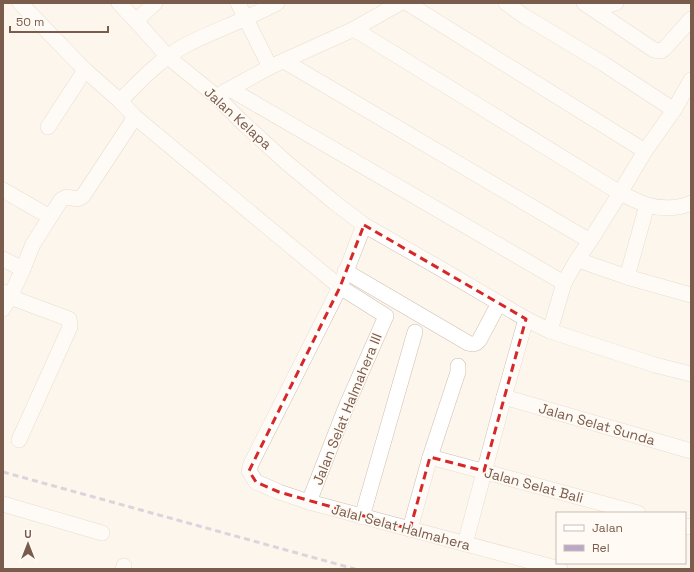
<svg xmlns="http://www.w3.org/2000/svg" width="694" height="572" font-family="'Space Grotesk',sans-serif">
<style>
.lines{fill:none;stroke-linecap:round;stroke-linejoin:round}
.street-casing{stroke:#d1beb0;stroke-width:16}
.street{stroke:#fff;stroke-width:15}
.rail{stroke:#b9a8c9;stroke-width:3;stroke-dasharray:6 4;stroke-linecap:butt}
.marked{fill:none;stroke:#d62828;stroke-width:3;stroke-dasharray:8 5;stroke-linejoin:round}
.labels{text-anchor:middle;stroke-width:3;stroke-linejoin:round;paint-order:stroke}
.street-label{font-size:14px;fill:#7a5c4d;stroke:#fffaf3}
</style>
<rect width="100%" height="100%" fill="#fdf6ec"/>
<g class="lines">
<defs>
<g id="street">
<path d="M 20,3 L 85,70 L 120,101 L 135,117 L 340,287 L 386,316 L 346,407 L 309,502"/>
<path d="M 119,3 L 136,21 L 168,57 L 216,96 L 242,122 L 287,163 L 334,202 L 364,225 L 443,270 L 526,319 L 550,331 L 655,365 L 691,374"/>
<path d="M 238,3 L 270,67"/>
<path d="M 407,3 L 645,151"/>
<path d="M 506,3 L 524,16 L 604,64 L 674,110"/>
<path d="M 584,3 L 654,50 L 661,51 L 665,48 L 691,19"/>
<path d="M 594,9 L 616,3"/>
<path d="M 136,21 L 155,3"/>
<path d="M 354,29 L 620,193 C 629,197 638,202 647,205 C 661,209 678,209 691,203"/>
<path d="M 284,61 L 590,241"/>
<path d="M 230,89 L 564,283"/>
<path d="M 224,92 L 270,67 L 354,29 L 400,3"/>
<path d="M 120,101 C 141,80 161,58 188,44 C 207,34 227,27 246,18 C 257,13 267,8 277,3"/>
<path d="M 48,127 L 85,70"/>
<path d="M 3,190 L 50,217"/>
<path d="M 364,225 L 340,287 L 251,464 L 249,471 L 256,482 L 279,492 L 309,502 L 560,569"/>
<path d="M 3,259 L 23,269"/>
<path d="M 578,260 L 627,277 L 691,295"/>
<path d="M 345,271 L 468,343 C 474,345 477,344 480,339 L 499,303"/>
<path d="M 627,277 L 647,205"/>
<path d="M 3,292 L 10,297 L 69,319 L 70,327 L 19,440"/>
<path d="M 3,309 L 10,297 L 23,269 L 33,244 L 61,200 L 67,197 L 77,199 L 83,196 L 135,117"/>
<path d="M 550,331 L 564,283 L 577,260 L 590,241 L 620,193 L 645,151 L 674,110 L 691,80"/>
<path d="M 504,397 L 691,451"/>
<path d="M 430,457 L 638,513"/>
<path d="M 3,504 L 102,533"/>
<path d="M 362,517 L 415,332"/>
<path d="M 685,526 L 691,527"/>
<path d="M 410,529 L 430,457 L 458,372 L 458,366"/>
<path d="M 465,544 L 504,397 L 526,319"/>
<path d="M 123,569 L 124,566"/>
</g>
</defs>
<!-- street casing -->
<use href="#street" class="street-casing"/>
<!-- street -->
<use href="#street" class="street"/>
<!-- rail -->
<path class="rail" d="M 3,472 L 355,569"/>
</g>
<!-- marked area -->
<path d="M0 0H694V572H0ZM 364,225 L 526,319 L 484,471 L 430,457 L 410,529 L 279,492 L 256,482 L 249,471 L 340,287 Z" fill="#fdf6ec" fill-opacity=".55" fill-rule="evenodd"/>
<path class="marked" d="M 364,225 L 526,319 L 484,471 L 430,457 L 410,529 L 279,492 L 256,482 L 249,471 L 340,287 Z"/>
<g class="labels">
<!-- street labels -->
<g class="street-label">
<text transform="translate(238 118) rotate(42)" y="5">Jalan Kelapa</text>
<text transform="translate(347 409) rotate(-68)" y="5">Jalan Selat Halmahera III</text>
<text transform="translate(597 424) rotate(16)" y="5">Jalan Selat Sunda</text>
<text transform="translate(534 485) rotate(15)" y="5">Jalan Selat Bali</text>
<text transform="translate(401 527) rotate(15)" y="5">Jalal Selat Halmahera</text>
</g>
</g>
<!-- border -->
<rect width="694" height="572" fill="none" stroke="#7a5c4d" stroke-width="8"/>
<!-- legend -->
<rect x="556" y="512" width="130" height="52" fill="#fffaf3" stroke="#cabbb1"/>
<rect x="564" y="525" width="20" height="6" fill="#ffffff" stroke="#cabbb1"/>
<text x="592" y="532" font-size="12" fill="#7a5c4d">Jalan</text>
<rect x="564" y="545" width="20" height="6" fill="#b9a8c9" stroke="#cabbb1"/>
<text x="592" y="552" font-size="12" fill="#7a5c4d">Rel</text>
<!-- north arrow -->
<g transform="translate(28 544)" stroke="#fffaf3" stroke-width="3" paint-order="stroke">
<path d="M0-3L7 15L0 10L-7 15Z" fill="#7a5c4d"/>
<text y="-6" font-size="11" font-weight="bold" text-anchor="middle" fill="#7a5c4d">U</text>
</g>
<!-- scale -->
<path d="M10 26v6h98v-6" fill="none" stroke="#7a5c4d" stroke-width="2"/>
<text x="16" y="26" font-size="12" fill="#7a5c4d" stroke="#fffaf3" stroke-width="3" paint-order="stroke">50 m</text>
</svg>
